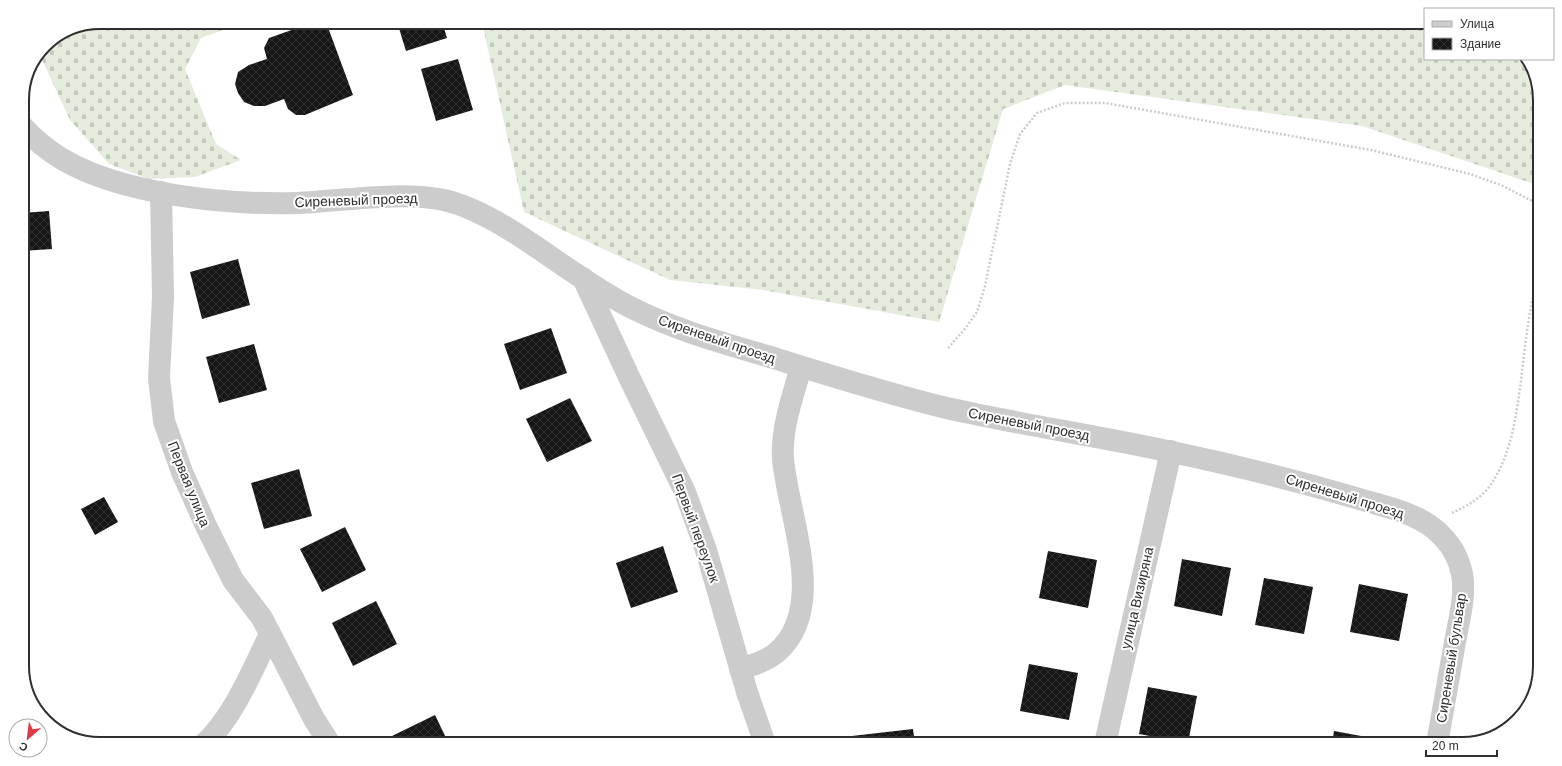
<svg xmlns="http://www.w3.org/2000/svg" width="1562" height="766" font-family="Helvetica,sans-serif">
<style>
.cemetery{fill:url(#cemetery-stones)}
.building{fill:url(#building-cross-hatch)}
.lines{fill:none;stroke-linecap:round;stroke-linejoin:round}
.path{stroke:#ccc;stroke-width:2.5;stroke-dasharray:2 2;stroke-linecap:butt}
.minor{stroke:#ccc;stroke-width:22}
.labels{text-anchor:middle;stroke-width:4;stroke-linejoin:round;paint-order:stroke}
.street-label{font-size:14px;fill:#2f2f2f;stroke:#fff}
.rim{fill:none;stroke:#2f2f2f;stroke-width:2}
</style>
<defs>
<pattern id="cemetery-stones" width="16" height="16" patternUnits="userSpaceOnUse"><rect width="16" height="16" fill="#e5ebdd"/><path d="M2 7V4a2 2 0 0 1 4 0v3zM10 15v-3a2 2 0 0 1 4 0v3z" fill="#c5cabe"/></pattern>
<pattern id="building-cross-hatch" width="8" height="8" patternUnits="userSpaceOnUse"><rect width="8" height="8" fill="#161616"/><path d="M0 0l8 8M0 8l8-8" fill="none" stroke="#303030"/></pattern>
</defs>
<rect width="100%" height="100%" fill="#fff"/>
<!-- cemetery -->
<g class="cemetery">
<path d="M 100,22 L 244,22 L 201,38 L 185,69 L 216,144 L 241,160 L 195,177 L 149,179 L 109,164 L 70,120 L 39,53 L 45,45 L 70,28 Z"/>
<path d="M 482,22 L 1425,22 L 1425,59 L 1528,59 L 1540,95 L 1540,186 L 1362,126 L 1065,85 L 1003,109 L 939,322 L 763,290 L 670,280 L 524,212 Z"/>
</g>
<!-- building -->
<g class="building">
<path d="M 314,22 L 326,22 L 353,95 L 305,115 L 296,115 L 288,109 L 284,99 L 265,106 L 254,106 L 244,102 L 238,93 L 235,84 L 238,72 L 249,65 L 267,59 L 264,48 L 269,38 Z"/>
<path d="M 397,22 L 442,22 L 447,38 L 406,51 Z"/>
<path d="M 458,59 L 473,110 L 436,121 L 421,69 Z"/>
<path d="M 49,211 L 52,249 L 22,251 L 22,213 Z"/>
<path d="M 238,259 L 250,305 L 202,319 L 190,272 Z"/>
<path d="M 551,328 L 567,373 L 520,390 L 504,344 Z"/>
<path d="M 254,344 L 267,390 L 219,403 L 206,357 Z"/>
<path d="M 570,398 L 592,441 L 547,462 L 526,419 Z"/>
<path d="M 299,469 L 312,516 L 264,529 L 251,483 Z"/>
<path d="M 104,497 L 118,522 L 95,535 L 81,509 Z"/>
<path d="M 345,527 L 366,570 L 322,592 L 300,549 Z"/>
<path d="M 663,546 L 678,592 L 631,608 L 616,563 Z"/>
<path d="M 1048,551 L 1097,560 L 1088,608 L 1039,598 Z"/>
<path d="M 1182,559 L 1231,568 L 1222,616 L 1174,606 Z"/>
<path d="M 1264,578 L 1313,587 L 1304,634 L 1255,625 Z"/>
<path d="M 1359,584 L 1408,594 L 1399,641 L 1350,632 Z"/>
<path d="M 376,601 L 397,644 L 353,666 L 332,623 Z"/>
<path d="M 1029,664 L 1078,673 L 1069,720 L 1020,711 Z"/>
<path d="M 1148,687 L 1197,696 L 1188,743 L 1139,734 Z"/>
<path d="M 435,715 L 449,744 L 394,744 L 390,737 Z"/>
<path d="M 913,729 L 915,744 L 844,744 L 843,737 Z"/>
<path d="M 1334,731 L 1383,740 L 1383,744 L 1332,744 Z"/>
</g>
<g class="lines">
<!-- path -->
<g class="path">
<path d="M 948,348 L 964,330 L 977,312 L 985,286 L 1010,164 L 1020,134 L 1037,113 L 1065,103 L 1105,103 L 1371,150 L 1470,174 L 1501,185 L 1540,205"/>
<path d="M 1452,513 C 1465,507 1480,499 1489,487 C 1510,458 1515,423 1520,388 C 1525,349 1528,308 1540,271"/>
</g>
<!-- minor -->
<g class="minor">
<path d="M 22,126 C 34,139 47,150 62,159 C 123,195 228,205 297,203 C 343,201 399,191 444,200 C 466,205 487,216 507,228 C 548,253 587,285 630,307 C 677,331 727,344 777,359 C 835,377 892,395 951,409 C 1024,425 1098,436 1172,452 C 1234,465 1295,480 1356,498 C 1385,507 1421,513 1442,536 C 1452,546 1459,559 1462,574 C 1466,595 1459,620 1455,642 C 1449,676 1443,710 1437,744"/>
<path d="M 161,192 L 163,297 L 159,378 L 164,421 L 182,472 L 207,528 L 233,580 L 262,618 L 314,719 L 330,744"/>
<path d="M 583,278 L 630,379 L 685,492 L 706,550 L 747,692 L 765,744"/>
<path d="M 740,669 C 753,665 766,661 776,653 C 829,609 788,516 783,459 C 781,428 793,396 801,367"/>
<path d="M 204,744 C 233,718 253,669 270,634"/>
<path d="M 1105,744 L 1171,451"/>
</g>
</g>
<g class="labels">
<!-- street labels -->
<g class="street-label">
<text transform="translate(356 200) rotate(-2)" y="5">Сиреневый проезд</text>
<text transform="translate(717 339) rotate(19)" y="5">Сиреневый проезд</text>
<text transform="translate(1029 424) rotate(11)" y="5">Сиреневый проезд</text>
<text transform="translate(189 484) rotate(68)" y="5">Первая улица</text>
<text transform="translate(1345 496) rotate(17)" y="5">Сиреневый проезд</text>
<text transform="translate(696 528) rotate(70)" y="5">Первый переулок</text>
<text transform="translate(1137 598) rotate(-77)" y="5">улица Визиряна</text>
<text transform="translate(1451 658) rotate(-81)" y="5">Сиреневый бульвар</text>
</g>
</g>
<!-- crop -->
<path d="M0 0H1562V766H0ZM100 29H1462A71 71 0 0 1 1533 100V666A71 71 0 0 1 1462 737H100A71 71 0 0 1 29 666V100A71 71 0 0 1 100 29Z" fill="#fff" fill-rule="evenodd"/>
<path class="rim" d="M100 29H1462A71 71 0 0 1 1533 100V666A71 71 0 0 1 1462 737H100A71 71 0 0 1 29 666V100A71 71 0 0 1 100 29Z"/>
<!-- legend -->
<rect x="1424" y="8" width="130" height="52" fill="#ffffff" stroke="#acacac"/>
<rect x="1432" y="21" width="20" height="6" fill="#cccccc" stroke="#acacac"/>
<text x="1460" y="28" font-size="12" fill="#2f2f2f">Улица</text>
<rect x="1432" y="38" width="20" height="12" fill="url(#building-cross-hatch)" stroke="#acacac"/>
<text x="1460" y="48" font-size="12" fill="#2f2f2f">Здание</text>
<!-- north arrow -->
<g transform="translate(28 738) rotate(208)"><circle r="19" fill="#ffffff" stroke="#acacac"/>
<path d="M0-3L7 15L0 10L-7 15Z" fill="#de3944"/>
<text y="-6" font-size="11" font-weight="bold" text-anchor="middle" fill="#2f2f2f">С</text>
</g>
<!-- scale -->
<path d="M1426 750v6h71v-6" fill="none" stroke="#2f2f2f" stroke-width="2"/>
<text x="1432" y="750" font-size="12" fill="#2f2f2f" stroke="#ffffff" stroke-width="3" paint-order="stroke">20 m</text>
</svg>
